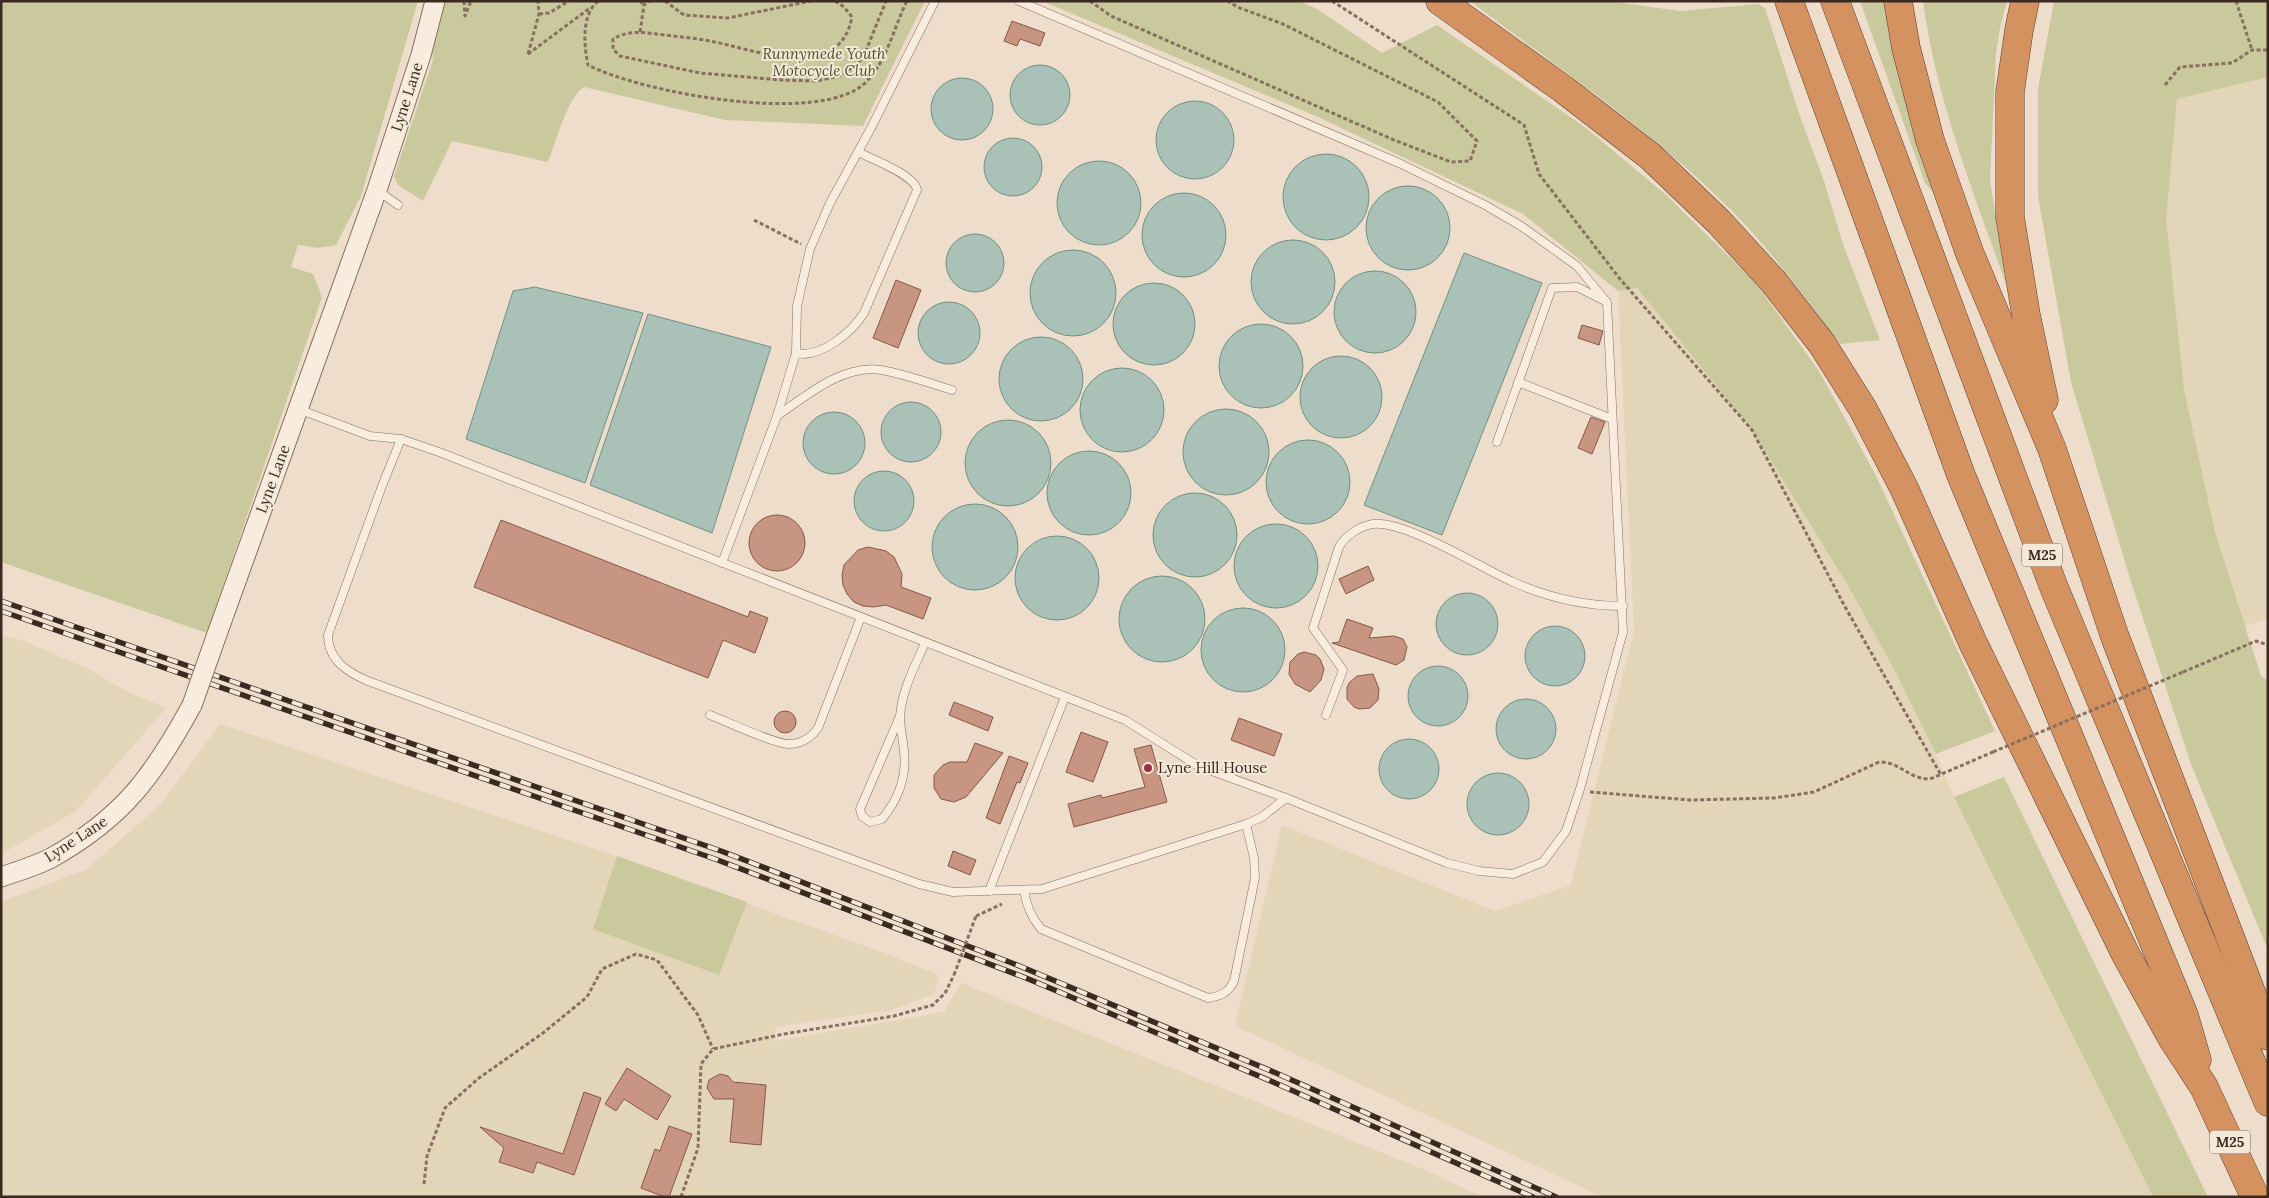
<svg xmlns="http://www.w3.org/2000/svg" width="2269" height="1198" font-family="Lora,serif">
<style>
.farmland{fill:#e2d5b8}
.green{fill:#cac99e}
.water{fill:#aac1b7;stroke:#719084}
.building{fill:#c89582;stroke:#865746}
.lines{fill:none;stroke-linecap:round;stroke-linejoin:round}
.service-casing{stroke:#886f5f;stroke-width:9}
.tertiary-casing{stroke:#886f5f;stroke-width:21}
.motorway-casing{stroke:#573e33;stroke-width:29}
.path{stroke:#886f5f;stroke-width:3;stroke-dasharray:4 2.5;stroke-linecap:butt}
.service{stroke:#f7ecdd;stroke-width:8}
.tertiary{stroke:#f7ecdd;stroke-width:19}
.motorway{stroke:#d59261;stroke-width:28}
.rail-casing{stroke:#3a2a22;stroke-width:5.5}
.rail{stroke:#f4e9d9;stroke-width:4;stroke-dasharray:11;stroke-linecap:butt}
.tertiary-bridge-casing{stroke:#886f5f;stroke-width:21;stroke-linecap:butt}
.path-bridge{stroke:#886f5f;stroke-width:3;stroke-dasharray:4 2.5;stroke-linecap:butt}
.tertiary-bridge{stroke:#f7ecdd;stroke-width:19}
.poi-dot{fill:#943341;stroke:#f4e9d9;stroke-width:2}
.labels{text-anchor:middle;stroke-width:4;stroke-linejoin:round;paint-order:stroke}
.shield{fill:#f4e9d9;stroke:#726359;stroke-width:1}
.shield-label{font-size:14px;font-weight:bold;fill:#3a2a22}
.park-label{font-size:15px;font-style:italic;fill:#50552a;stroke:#f4e9d9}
.street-label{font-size:15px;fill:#3a2a22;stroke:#f4e9d9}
.poi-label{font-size:15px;fill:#3a2a22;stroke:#f4e9d9;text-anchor:start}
</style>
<rect width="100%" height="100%" fill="#edddca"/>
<!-- farmland -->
<g class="farmland">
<path d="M 2268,77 L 2268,618 L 2244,627 L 2215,532 L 2184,389 L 2165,219 L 2177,99 Z"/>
<path d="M 1637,288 L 1752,430 L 1847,584 L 1894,669 L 1936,754 L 1954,797 L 2153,1197 L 1603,1197 L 1235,1026 L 1282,825 L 1495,911 L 1571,885 L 1634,630 L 1618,291 Z"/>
<path d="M 1,636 L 22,640 L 86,668 L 126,691 L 166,708 L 76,811 L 1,854 Z"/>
<path d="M 220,724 L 617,856 L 884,953 L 937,974 L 939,978 L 934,994 L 891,1010 L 776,1027 L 775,1041 L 944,1012 L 961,983 L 1420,1168 L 1483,1197 L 1,1197 L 1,902 L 87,869 L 161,804 Z"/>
</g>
<!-- green -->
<g class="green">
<path d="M 1,1 L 418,1 L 361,196 L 336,245 L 318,248 L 298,245 L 291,267 L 313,274 L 322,297 L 207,633 L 1,562 Z"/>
<path d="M 428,1 L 925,1 L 863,126 L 725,120 L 584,87 C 567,97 556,143 548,162 L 452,141 L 423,201 L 398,185 L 394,176 L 433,60 Z"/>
<path d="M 1042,1 L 1299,1 L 1317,9 L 1382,53 L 1437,25 L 1586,128 L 1666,195 L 1755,282 L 1819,371 L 1875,474 L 1995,731 L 1936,754 L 1894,669 L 1847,584 L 1752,430 L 1637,288 L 1618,291 L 1523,214 L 1318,117 Z"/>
<path d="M 1470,1 L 1608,1 L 1680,11 L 1758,4 L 1765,8 L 1801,119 L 1824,181 L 1844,247 L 1880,340 L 1840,344 C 1805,297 1771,250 1730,209 C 1651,130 1558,68 1470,1 Z"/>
<path d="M 1860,1 L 1886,1 L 1937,197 L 1925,183 Z"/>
<path d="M 1923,1 L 2007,1 L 2000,28 L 1996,53 L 1990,180 L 2006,284 C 1973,191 1936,99 1923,1 Z"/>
<path d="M 2054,1 L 2268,1 L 2268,77 L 2177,99 L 2166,219 L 2184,389 L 2215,532 L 2261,676 L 2268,681 L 2268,950 L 2192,767 L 2132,585 L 2071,382 L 2038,196 L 2038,89 Z"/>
<path d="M 2004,777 L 2208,1197 L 2153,1197 L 1954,797 Z"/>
<path d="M 617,856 L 747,902 L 719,975 L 593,929 Z"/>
</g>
<!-- water -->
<g class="water">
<circle cx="1040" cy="95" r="30"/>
<circle cx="962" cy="109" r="31"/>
<circle cx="1195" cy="140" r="39"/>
<circle cx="1013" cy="167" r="29"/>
<circle cx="1326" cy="197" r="43"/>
<circle cx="1099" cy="203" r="42"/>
<circle cx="1408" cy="228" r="42"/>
<circle cx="1184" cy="235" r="42"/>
<circle cx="975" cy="263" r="29"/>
<circle cx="1293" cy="282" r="42"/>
<circle cx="1073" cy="293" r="43"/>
<path d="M 1464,253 L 1542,283 L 1442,535 L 1364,505 Z"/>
<circle cx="1375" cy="312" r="41"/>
<circle cx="1154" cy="324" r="41"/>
<path d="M 535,287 L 643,313 L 585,483 L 466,439 L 513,291 Z"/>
<circle cx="949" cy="333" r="31"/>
<path d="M 648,314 L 771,347 L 712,533 L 590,485 Z"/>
<circle cx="1261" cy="366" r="42"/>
<circle cx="1041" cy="379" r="42"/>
<circle cx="1341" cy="397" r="41"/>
<circle cx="1122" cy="410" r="42"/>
<circle cx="911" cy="432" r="30"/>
<circle cx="1226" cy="452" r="43"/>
<circle cx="834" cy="443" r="31"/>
<circle cx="1008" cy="463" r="43"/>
<circle cx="1308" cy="482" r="42"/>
<circle cx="1089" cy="493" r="42"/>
<circle cx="884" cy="501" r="30"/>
<circle cx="1195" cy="535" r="42"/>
<circle cx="975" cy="547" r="43"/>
<circle cx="1276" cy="566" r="42"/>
<circle cx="1057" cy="578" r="42"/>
<circle cx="1162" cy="619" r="43"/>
<circle cx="1467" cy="624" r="31"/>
<circle cx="1243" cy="650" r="42"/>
<circle cx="1555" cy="656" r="30"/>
<circle cx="1438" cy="696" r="30"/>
<circle cx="1526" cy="729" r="30"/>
<circle cx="1409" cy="769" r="30"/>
<circle cx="1498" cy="804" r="31"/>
</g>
<!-- building -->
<g class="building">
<path d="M 1012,21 L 1045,33 L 1040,46 L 1020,39 L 1017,46 L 1004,41 Z"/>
<path d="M 896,280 L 921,290 L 898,348 L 873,338 Z"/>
<path d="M 1582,325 L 1603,331 L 1599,345 L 1578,338 Z"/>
<path d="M 1591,417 L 1605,422 L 1592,454 L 1578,448 Z"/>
<circle cx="777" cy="543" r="28"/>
<path d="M 501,520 L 748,617 L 750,611 L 768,618 L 755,653 L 723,640 L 708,678 L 474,587 Z"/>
<path d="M 868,547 L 886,551 L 894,557 L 902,574 L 901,587 L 931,598 L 923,619 L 886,605 L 873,607 L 863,606 L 854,602 L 847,594 L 843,585 L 842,575 L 844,565 L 858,550 Z"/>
<path d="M 1368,566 L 1374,580 L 1346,594 L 1339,579 Z"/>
<path d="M 1347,619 L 1373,628 L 1369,638 L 1394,636 L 1403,639 L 1407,647 L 1404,660 L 1396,665 L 1332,643 L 1339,642 Z"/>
<path d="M 1304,652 L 1316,655 L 1320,659 L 1324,669 L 1321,680 L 1310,692 L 1295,684 L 1289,674 L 1290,662 L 1298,654 Z"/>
<path d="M 1373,674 L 1379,689 L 1378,700 L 1370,708 L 1359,709 L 1354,707 L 1347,699 L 1347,688 L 1349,683 L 1357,676 Z"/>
<path d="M 954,702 L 993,717 L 988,731 L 949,715 Z"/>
<circle cx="785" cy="722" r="11"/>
<path d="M 1239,718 L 1282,734 L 1274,756 L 1231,740 Z"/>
<path d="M 1081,732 L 1108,742 L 1093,782 L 1066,772 Z"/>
<path d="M 975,743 L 1003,753 L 966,797 L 954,802 L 941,799 L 934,788 L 934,775 L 943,765 L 950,762 L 967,762 Z"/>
<path d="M 1151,745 L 1167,802 L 1074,827 L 1068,804 L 1101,795 L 1102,798 L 1145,787 L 1134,749 Z"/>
<path d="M 1009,756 L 1028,763 L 1020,783 L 1017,782 L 1000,824 L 986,818 Z"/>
<path d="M 953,851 L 976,860 L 970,875 L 948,866 Z"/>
<path d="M 627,1068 L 671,1096 L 657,1120 L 624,1099 L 616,1111 L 605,1104 Z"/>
<path d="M 720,1074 L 728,1076 L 733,1082 L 766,1085 L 761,1145 L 730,1142 L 734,1099 L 714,1099 L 707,1088 L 709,1080 Z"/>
<path d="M 584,1092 L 601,1098 L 574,1175 L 537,1162 L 533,1173 L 499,1162 L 504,1148 L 480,1127 L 563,1154 Z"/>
<path d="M 669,1126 L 692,1134 L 669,1197 L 665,1197 L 641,1188 L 655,1149 L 660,1151 Z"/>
</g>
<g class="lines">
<defs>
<g id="service">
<path d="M 1019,1 L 1399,163 L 1485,205 L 1521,226 L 1577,266 L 1605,300"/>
<path d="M 377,190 L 398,205"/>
<path d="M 796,353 C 820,359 852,332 864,313 L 917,190 C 915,175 872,159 858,152"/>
<path d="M 1518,382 L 1612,419"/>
<path d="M 298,409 L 370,436 L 401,439 L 439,452 L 1125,720 L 1198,766 L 1286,798 L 1447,863 L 1479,871 L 1513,874 L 1543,862 L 1566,831 L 1580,789 L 1623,632 L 1607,302 L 1577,287 L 1552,288 L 1497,442"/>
<path d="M 777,416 C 806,396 843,364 881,370 C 905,374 929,383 952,390"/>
<path d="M 401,439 L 382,486 L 328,635 C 328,660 347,672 368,681 L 919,884 L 953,892 L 1042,889 L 1246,824 L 1262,817 L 1286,798"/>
<path d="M 722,563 L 777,416 L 796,353 L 797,306 L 810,249 L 830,203 L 871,128 L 935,1"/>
<path d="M 710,715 C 728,722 772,743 788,744 C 801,744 811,738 818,728 L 861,617"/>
<path d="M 1326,715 L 1343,670 L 1313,628 L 1339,547 C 1345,536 1360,526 1373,524 C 1405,520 1481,568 1513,582 C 1549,598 1584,606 1623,606"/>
<path d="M 900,716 L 860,809 L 862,816 L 870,822 L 882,819 C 898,800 907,776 904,751 C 903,739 900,728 900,716 C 902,690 915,666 925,643"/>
<path d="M 1024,890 C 1026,905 1031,917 1041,929 L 1208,998 C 1221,996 1228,993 1234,981 L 1255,878 L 1254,858 L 1246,824"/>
<path d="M 989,891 L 1065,697"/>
</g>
<g id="tertiary">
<path d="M 216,637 L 377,190 L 421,55 L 435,1"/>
<path d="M 1,877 C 18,871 36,866 51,858 C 123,818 154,775 192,705"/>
</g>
<g id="motorway">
<path d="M 1440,1 L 1563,89 L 1650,156 L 1719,222 L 1773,281 L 1822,344 L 1863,409 L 1904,488 L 1973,643 L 2126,955 L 2172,1038 L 2204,1087 L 2255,1197"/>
<path d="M 1789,1 L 1961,475 L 2184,1015 L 2197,1060"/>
<path d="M 1835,1 L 2053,585 L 2268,1102"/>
<path d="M 1898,1 L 1906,48 L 1930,140 L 1970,254 L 2052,449 L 2115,637 L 2268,1036"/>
<path d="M 2025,1 L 2019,30 L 2010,92 L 2010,217 L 2026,315 L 2044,400"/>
</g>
</defs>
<!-- service casing -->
<use href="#service" class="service-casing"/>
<!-- tertiary casing -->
<use href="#tertiary" class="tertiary-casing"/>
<!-- motorway casing -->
<use href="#motorway" class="motorway-casing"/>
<!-- path -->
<g class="path">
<path d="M 464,1 L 465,16 L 471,1"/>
<path d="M 598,1 C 581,15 584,46 588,65 C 639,92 822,127 866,82 C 887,61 894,27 907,1"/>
<path d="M 640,1 L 644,5"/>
<path d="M 665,1 L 684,15 L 728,18 L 811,1"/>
<path d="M 835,1 L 844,7 L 852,17 C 839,85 754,49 710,41 C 695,38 680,37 665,35 C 646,33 630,29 613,39 L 613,49 L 620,56 L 700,73 L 781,80 L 817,81 L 843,75 L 863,58 L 886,1"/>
<path d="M 1090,1 L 1111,16 L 1394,140 L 1451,162 L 1470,161 L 1477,141 L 1438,102 L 1283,24 L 1237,7 L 1228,1"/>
<path d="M 1332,1 L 1524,125 L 1539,174 L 1620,279 L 1752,430 L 1844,605 L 1941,775"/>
<path d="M 2236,1 L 2252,50"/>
<path d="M 539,14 L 549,13 L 569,1"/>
<path d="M 640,32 L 644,5 L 650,1"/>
<path d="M 528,54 L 590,8"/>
<path d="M 528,54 L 539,14 L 538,1"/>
<path d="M 2165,85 L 2180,67 L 2232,63 L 2252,50 L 2268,50"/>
<path d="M 754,220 L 801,244"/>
<path d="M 2183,672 L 2256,641 L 2268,645"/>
<path d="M 1590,792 L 1690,800 L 1774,798 L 1814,792 L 1879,762 C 1901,762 1908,779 1930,779 L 1993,752"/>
<path d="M 976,916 L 1002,904"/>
<path d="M 424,1184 L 427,1156 L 445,1108 L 479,1078 L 543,1033 L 587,997 L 602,969 L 636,954 L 657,960 L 698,1015 L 713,1049"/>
<path d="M 681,1197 L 698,1148 L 701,1064 L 713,1049 L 784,1034 L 894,1016 L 933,1005 L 945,993 L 954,975"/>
</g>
<!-- service -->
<use href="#service" class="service"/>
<!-- tertiary -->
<use href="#tertiary" class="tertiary"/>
<!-- motorway -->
<use href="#motorway" class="motorway"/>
<defs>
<g id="rail">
<path d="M 1,601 L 721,851 L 1017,965 L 1276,1073 L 1556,1197"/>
<path d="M 1,611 L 715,859 L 1026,978 L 1273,1082 L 1533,1197"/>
</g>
</defs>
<!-- rail casing -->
<use href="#rail" class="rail-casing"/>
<!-- rail -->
<use href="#rail" class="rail"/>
<defs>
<path id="tertiary-bridge" d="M 192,705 L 216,637"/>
</defs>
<!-- tertiary-bridge casing -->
<use href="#tertiary-bridge" class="tertiary-bridge-casing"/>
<!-- path-bridge -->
<g class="path-bridge">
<path d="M 1993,752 L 2183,672"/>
<path d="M 954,975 L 976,916"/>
</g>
<!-- tertiary-bridge -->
<use href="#tertiary-bridge" class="tertiary-bridge"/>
</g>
<!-- markers -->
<circle class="poi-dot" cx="1148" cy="768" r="5"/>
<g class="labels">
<!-- shield labels -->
<g class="shield">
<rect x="2022" y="543.5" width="40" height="23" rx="4"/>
<rect x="2210" y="1130.5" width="40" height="23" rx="4"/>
</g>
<g class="shield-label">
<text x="2042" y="560">M25</text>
<text x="2230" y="1147">M25</text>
</g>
<!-- park labels -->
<g class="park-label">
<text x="824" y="59">Runnymede Youth<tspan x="824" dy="17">Motocycle Club</tspan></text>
</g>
<!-- street labels -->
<g class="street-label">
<text transform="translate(407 97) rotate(-72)" y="5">Lyne Lane</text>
<text transform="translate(273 479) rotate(-70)" y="5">Lyne Lane</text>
<text transform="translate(76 839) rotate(-33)" y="5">Lyne Lane</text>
</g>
<!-- poi labels -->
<g class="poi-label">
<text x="1158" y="773">Lyne Hill House</text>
</g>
</g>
<!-- border -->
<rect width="2269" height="1198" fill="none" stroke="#3a2a22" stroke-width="5"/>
</svg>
